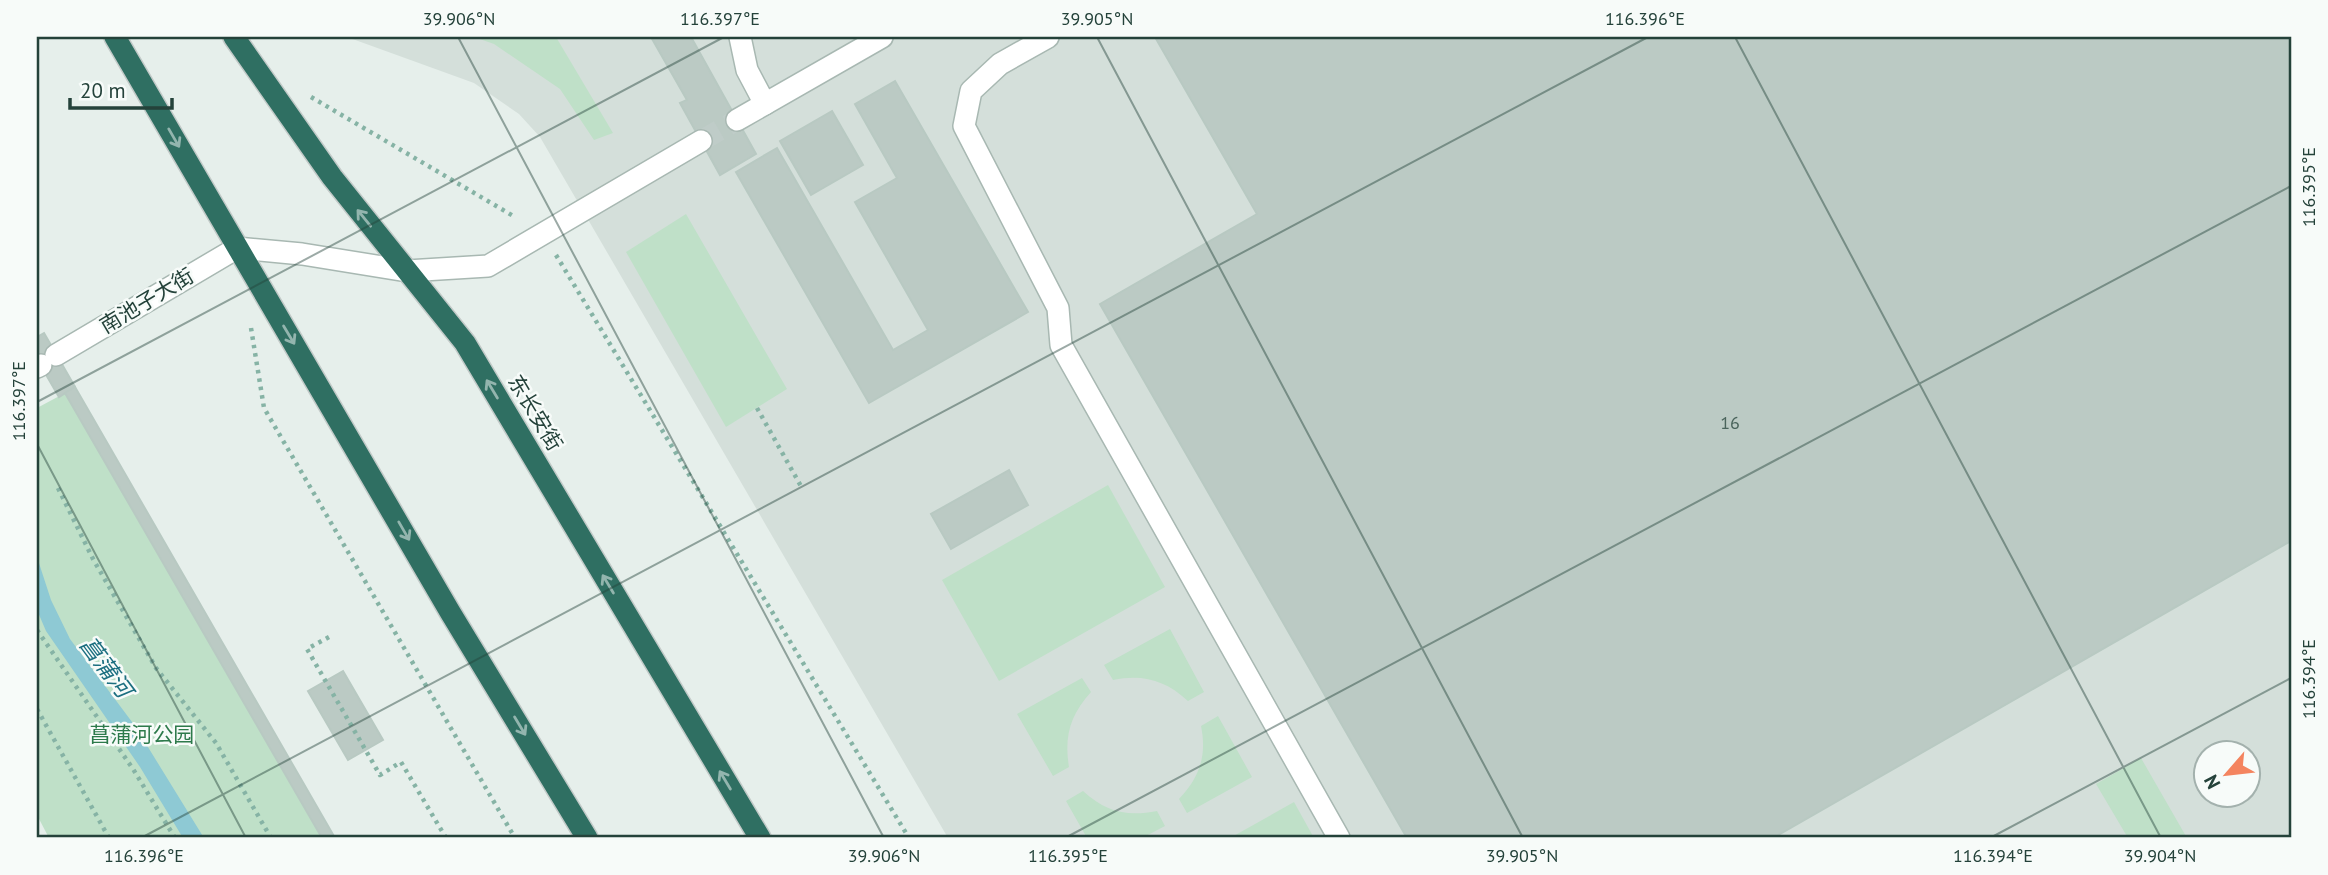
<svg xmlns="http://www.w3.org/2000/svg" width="2328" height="875" font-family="'PT Sans','Noto Sans SC',sans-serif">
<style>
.built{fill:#d4dfda;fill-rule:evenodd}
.green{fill:#bfe0c8}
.water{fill:#8ec9d4}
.building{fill:#bbcac4;stroke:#b8c9c2;stroke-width:2}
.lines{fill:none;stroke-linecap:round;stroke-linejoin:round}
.minor-tunnel{stroke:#bfccc8;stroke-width:21;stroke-dasharray:21 10;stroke-linecap:butt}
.minor-casing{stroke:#a8b8b2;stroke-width:24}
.highway-casing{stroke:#c2cac8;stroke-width:24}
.path{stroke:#86b3a5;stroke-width:4.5;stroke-dasharray:3.5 5;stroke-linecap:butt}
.minor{stroke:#fff;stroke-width:21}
.highway{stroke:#2f6f62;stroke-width:21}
.oneway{stroke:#93b5ae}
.ticks{fill:none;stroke:#24423a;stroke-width:2;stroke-opacity:0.45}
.labels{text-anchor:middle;stroke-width:5;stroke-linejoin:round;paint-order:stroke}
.number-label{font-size:18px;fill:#4a645c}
.street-label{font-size:21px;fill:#24423a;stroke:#f7fbf9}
.park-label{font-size:21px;fill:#2d7a4b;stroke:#f7fbf9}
.water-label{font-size:23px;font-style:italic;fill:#1c6f80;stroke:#f7fbf9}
.neatline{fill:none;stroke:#24423a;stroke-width:2.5}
.ticks-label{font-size:18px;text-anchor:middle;fill:#24423a}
</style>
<rect width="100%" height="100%" fill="#e6efeb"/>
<!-- built -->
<path class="built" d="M 347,37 L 2291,37 L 2291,838 L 948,838 L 540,137 L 519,114 L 474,83 ZM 2206,752 L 2248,752 L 2248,794 L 2206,794 Z"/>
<!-- green -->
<g class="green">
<path d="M 474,37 L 556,37 L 613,133 L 594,140 L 560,89 L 494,44 Z"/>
<path d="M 686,214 L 787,389 L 726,427 L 626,252 Z"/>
<path d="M 65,393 L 322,838 L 49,838 L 37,815 L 37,408 Z"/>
<path d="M 1108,485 L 1165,587 L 999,681 L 942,580 Z"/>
<path d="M 1170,629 L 1204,692 L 1188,701 C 1165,680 1143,674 1113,680 L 1104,665 Z"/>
<path d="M 1082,678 L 1091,692 C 1070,715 1064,737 1069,767 L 1053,776 L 1017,714 Z"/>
<path d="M 1218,716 L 1252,777 L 1187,813 L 1179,799 C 1200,777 1207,755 1201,726 Z"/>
<path d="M 2141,758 L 2187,838 L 2128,838 L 2096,784 Z"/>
<path d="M 1083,791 C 1106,812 1127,817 1157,811 L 1165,826 L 1142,838 L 1087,838 L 1066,801 Z"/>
<path d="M 1294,802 L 1314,838 L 1230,838 Z"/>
</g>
<!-- water -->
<path class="water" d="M 37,557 L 51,600 L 70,639 L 135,726 L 204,838 L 183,838 L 140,767 L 46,631 L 37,610 Z"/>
<!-- building -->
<g class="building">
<path d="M 651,37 L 691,37 L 756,154 L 720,175 L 680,103 L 687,100 Z"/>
<path d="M 1155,37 L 2291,37 L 2291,541 L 1773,838 L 1407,838 L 1100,304 L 1257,214 Z"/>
<path d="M 895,81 L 1028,312 L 869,403 L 736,172 L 777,148 L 893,350 L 928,330 L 855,202 L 897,178 L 855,104 Z"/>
<path d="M 832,111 L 863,165 L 811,195 L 780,141 Z"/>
<path d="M 44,333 L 75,387 L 59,397 L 37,359 L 37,337 Z"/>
<path d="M 75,387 L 335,838 L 322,838 L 65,393 Z"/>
<path d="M 1009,470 L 1028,505 L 951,549 L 931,514 Z"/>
<path d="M 343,671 L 383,740 L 348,760 L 308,691 Z"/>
</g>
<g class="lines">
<!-- minor-tunnel -->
<path class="minor-tunnel" d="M 701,141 L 737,120"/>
<defs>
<g id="minor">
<path d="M 740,37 L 747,70 L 765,104"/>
<path d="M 1048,37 L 1000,64 L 971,91 L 964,126 L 1058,308 L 1061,345 L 1339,838"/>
<path d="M 737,120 L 882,37"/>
<path d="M 56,355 L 237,248 L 302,254 L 407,271 L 488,266 L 701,141"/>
<path d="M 37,367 L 41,365"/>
</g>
<g id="highway">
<path d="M 115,37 L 450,612 L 587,838"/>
<path d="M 234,37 L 332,177 L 465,343 L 760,838"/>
</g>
</defs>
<!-- minor casing -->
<use href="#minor" class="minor-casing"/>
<!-- highway casing -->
<use href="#highway" class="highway-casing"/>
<!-- path -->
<g class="path">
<path d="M 311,97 L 515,217"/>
<path d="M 556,255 L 909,838"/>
<path d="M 251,328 L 264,408 L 515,838"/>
<path d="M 757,408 L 802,488"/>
<path d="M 58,488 L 93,559 L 156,668 L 216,743 L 271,838"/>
<path d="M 37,630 L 133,769 L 175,838"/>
<path d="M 329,637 L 307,649 L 380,775 L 401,762 L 446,838"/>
<path d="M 37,709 L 109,838"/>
</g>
<!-- minor -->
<use href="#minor" class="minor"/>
<!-- highway -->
<use href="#highway" class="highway"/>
</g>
<!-- one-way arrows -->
<defs><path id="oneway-shaft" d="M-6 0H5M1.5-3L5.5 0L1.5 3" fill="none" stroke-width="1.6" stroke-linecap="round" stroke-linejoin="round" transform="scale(1.75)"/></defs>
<g class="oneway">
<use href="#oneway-shaft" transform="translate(174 138) rotate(60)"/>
<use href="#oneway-shaft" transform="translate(364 218) rotate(-129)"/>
<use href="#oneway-shaft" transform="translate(289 335) rotate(59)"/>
<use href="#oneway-shaft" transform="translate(492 389) rotate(-121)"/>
<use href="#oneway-shaft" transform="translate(404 531) rotate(60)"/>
<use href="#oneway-shaft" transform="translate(608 584) rotate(-121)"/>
<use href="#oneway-shaft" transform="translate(520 726) rotate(59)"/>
<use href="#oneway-shaft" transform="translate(725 780) rotate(-121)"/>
</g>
<!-- ticks -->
<path class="ticks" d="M 458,37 L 884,838M 1097,37 L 1523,838M 1735,37 L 2161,838M 37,402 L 724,37M 37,444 L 246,838M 141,838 L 1648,37M 1065,838 L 2291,186M 1990,838 L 2291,678"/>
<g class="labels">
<!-- number labels -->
<g class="number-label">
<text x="1730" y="429">16</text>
</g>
<!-- street labels -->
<g class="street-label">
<text transform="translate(147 301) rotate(-31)" y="7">南池子大街</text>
<text transform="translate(535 413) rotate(59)" y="7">东长安街</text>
</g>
<!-- park labels -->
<g class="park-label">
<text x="142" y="742">菖蒲河公园</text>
</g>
<!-- water labels -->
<g class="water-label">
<text transform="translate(106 667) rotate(53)" y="8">菖蒲河</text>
</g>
</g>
<!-- border -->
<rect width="2328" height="875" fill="none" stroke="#f7fbf9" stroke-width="77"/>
<!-- north arrow -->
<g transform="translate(2227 774) rotate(242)"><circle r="33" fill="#f7fbf9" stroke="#a3b1ad" stroke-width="2"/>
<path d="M0-5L12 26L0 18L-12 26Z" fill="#f4845f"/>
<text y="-10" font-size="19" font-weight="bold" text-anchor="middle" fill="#24423a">N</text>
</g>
<!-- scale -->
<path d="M70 98v10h102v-10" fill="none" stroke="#24423a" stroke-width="3.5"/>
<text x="80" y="98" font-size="21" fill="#24423a" stroke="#f7fbf9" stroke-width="5" paint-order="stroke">20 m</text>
<rect x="38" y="38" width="2252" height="798" class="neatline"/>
<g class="ticks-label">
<text x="459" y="25">39.906°N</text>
<text x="720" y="25">116.397°E</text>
<text x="1097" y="25">39.905°N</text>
<text x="1645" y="25">116.396°E</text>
<text transform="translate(2309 187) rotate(-90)" y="6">116.395°E</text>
<text transform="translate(19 401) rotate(-90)" y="6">116.397°E</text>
<text transform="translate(2309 679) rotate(-90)" y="6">116.394°E</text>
<text x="144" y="862">116.396°E</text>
<text x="884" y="862">39.906°N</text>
<text x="1068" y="862">116.395°E</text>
<text x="1522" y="862">39.905°N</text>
<text x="1993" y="862">116.394°E</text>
<text x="2160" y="862">39.904°N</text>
</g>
</svg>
